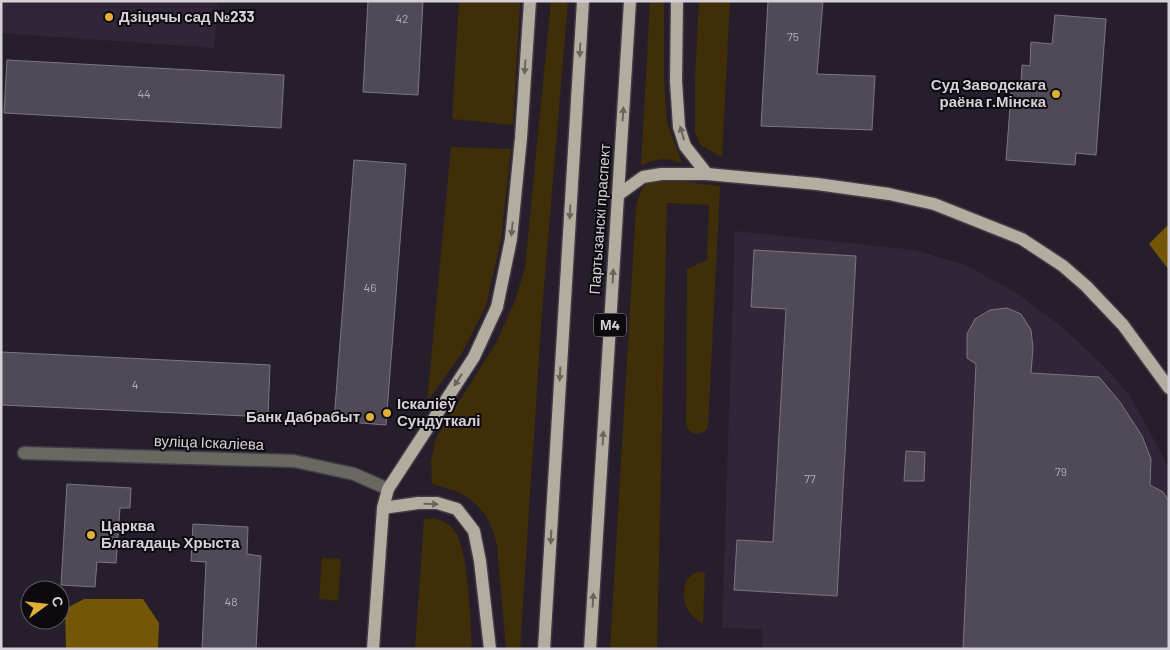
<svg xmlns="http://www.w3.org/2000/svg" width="1170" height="650" font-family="Barlow,sans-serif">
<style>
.built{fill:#302637}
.green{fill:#3f2e07}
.forest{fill:#745607}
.building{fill:#504956;stroke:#7e7583}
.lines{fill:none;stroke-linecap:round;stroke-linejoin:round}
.minor-casing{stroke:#423b47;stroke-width:15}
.major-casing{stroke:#423b47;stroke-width:15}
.minor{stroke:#6a6761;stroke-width:12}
.major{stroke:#b3ada0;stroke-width:12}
.oneway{fill:#68645f}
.poi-dot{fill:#e2af34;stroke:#0d0a0f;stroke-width:2}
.labels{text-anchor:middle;stroke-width:4;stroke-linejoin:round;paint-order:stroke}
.number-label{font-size:12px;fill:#b4afb8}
.shield{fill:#0d0a0f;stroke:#9a959c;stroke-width:1}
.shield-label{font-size:14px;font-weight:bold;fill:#d6d1d9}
.poi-label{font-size:15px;font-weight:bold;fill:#d6d1d9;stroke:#0d0a0f;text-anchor:start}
.street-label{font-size:15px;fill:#d6d1d9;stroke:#0d0a0f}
</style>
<rect width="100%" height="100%" fill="#261f2b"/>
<!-- built -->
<g class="built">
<path d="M 1,1 L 218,1 L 214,48 L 1,33 Z"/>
<path d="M 735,231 L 915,250 L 966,265 L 1018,294 L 1062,327 L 1106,368 L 1132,399 L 1169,468 L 1169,649 L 762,649 L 763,629 L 722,628 Z"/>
</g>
<!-- green -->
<g class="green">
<path d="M 459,1 L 520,1 L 513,125 L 452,119 Z"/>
<path d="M 551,1 L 568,1 L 542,311 L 520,649 L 506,649 L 497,545 C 488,507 470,493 432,484 L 431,461 L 436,438 L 496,343 L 514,303 L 525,268 Z"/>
<path d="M 650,1 L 664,1 L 664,78 L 667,122 L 682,163 C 664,157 658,158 641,166 Z"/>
<path d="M 699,1 L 730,1 L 722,157 L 701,146 L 695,133 L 695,78 Z"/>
<path d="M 451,147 L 511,149 L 501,239 L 486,306 L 462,353 L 427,402 Z"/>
<path d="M 660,179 L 720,186 L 708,428 C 699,436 693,436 686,426 L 687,269 L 707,260 L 709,205 L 667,203 L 657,649 L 610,649 L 636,207 C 641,189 641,184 660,179 Z"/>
<path d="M 434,518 C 443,521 451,524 456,533 C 469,555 470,621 472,649 L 415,649 L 424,519 Z"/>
<path d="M 322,558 L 341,559 L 338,601 L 319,599 Z"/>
<path d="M 705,572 L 703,624 C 698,620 691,616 688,610 C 682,602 682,579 693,574 C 696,572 701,572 705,572 Z"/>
</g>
<!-- forest -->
<g class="forest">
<path d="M 1169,224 L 1169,270 L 1149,244 Z"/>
<path d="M 84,599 L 143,599 L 159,623 L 158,649 L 66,649 L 65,609 Z"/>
</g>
<!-- building -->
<g class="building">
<path d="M 368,1 L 423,1 L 418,95 L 363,92 Z"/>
<path d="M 768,1 L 823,1 L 817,74 L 875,76 L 872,130 L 761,126 Z"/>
<path d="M 1055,15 L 1106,19 L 1096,155 L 1076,153 L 1075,165 L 1006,160 L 1012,82 L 1021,83 L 1022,65 L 1030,66 L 1031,42 L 1052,44 Z"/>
<path d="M 7,60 L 284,75 L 281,128 L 4,113 Z"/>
<path d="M 354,160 L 406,164 L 386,425 L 334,421 Z"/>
<path d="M 754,250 L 856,256 L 837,596 L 734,590 L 737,540 L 773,542 L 786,309 L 751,307 Z"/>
<path d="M 1007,308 L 1021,314 L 1031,330 L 1033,348 L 1031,373 L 1099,377 L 1120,402 L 1142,436 L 1151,459 L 1150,485 L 1163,492 L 1169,501 L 1169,649 L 963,649 L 976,364 L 967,358 L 967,334 L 975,319 L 990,310 Z"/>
<path d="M 1,352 L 270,365 L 268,417 L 1,405 Z"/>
<path d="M 906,451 L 925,452 L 924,481 L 904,481 Z"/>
<path d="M 67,484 L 131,488 L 130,508 L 120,508 L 116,563 L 97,562 L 95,587 L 61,585 Z"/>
<path d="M 193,524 L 248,527 L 247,554 L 261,556 L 256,649 L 202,649 L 206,562 L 191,561 Z"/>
</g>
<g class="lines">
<defs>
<path id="minor" d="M 24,453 L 294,461 L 354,474 L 388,489"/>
<g id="major">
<path d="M 677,1 L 676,81 L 679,127 L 685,146 L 707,174"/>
<path d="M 618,195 L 643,177 L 661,174 L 707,174 L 817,184 L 889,194 L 934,204 L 1022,239 L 1063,266 L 1086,286 L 1123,325 L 1169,388"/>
<path d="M 383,508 L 418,503 L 437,503 L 457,509 L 474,531 L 480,561 L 490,649"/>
<path d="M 373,649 L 383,508 L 388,489 L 474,357 L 497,307 L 511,239 L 521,138 L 530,1"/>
<path d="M 544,649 L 583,1"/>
<path d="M 590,649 L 630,1"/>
</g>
</defs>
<!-- minor casing -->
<use href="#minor" class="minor-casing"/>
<!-- major casing -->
<use href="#major" class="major-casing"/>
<!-- minor -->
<use href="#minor" class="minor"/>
<!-- major -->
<use href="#major" class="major"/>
</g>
<!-- one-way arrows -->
<defs><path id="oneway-solid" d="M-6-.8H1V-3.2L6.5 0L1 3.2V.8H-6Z" transform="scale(1.25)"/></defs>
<g class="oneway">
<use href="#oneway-solid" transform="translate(580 50) rotate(93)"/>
<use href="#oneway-solid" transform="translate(525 67) rotate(94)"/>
<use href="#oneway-solid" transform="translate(623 114) rotate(-86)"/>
<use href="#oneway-solid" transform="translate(682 133) rotate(-106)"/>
<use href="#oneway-solid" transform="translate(570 212) rotate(93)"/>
<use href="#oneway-solid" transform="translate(512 229) rotate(96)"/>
<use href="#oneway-solid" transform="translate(613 276) rotate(-87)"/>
<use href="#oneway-solid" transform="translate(560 374) rotate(93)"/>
<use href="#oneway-solid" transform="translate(458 380) rotate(123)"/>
<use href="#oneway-solid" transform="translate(603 438) rotate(-87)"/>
<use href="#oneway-solid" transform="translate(431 504) rotate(1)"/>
<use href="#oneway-solid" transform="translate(551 537) rotate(93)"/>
<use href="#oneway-solid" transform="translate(593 600) rotate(-87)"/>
</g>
<!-- markers -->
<g class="poi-dot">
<circle cx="109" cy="17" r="5"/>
<circle cx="1056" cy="94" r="5"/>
<circle cx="387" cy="413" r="5"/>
<circle cx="370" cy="417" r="5"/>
<circle cx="91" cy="535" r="5"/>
</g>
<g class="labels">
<!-- number labels -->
<g class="number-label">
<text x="402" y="23">42</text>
<text x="793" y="41">75</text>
<text x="144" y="98">44</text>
<text x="370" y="292">46</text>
<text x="135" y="389">4</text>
<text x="1061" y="476">79</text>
<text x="810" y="483">77</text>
<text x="231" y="606">48</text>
</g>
<!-- shield labels -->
<rect class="shield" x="594" y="313.5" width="32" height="23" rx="4"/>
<g class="shield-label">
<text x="610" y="330">М4</text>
</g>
<!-- poi labels -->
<g class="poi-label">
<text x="119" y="22">Дзіцячы сад №233</text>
<text x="1046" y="90" text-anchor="end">Суд Заводскага<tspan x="1046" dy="17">раёна г.Мінска</tspan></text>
<text x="397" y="409">Іскаліеў<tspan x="397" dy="17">Сундуткалі</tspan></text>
<text x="360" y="422" text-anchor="end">Банк Дабрабыт</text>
<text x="101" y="531">Царква<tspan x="101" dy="17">Благадаць Хрыста</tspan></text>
</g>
<!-- street labels -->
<g class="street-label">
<text transform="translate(600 219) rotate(-86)" y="5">Партызанскі праспект</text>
<text transform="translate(209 443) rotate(2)" y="5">вуліца Іскаліева</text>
</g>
</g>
<!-- border -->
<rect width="1170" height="650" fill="none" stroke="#d6d1d9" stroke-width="5"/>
<!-- north arrow -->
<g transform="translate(45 605) rotate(75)"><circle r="24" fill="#0d0a0f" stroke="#5d5a60"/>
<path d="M0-4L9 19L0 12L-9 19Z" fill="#e2af34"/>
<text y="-8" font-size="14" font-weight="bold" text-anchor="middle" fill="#d6d1d9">С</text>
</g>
</svg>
